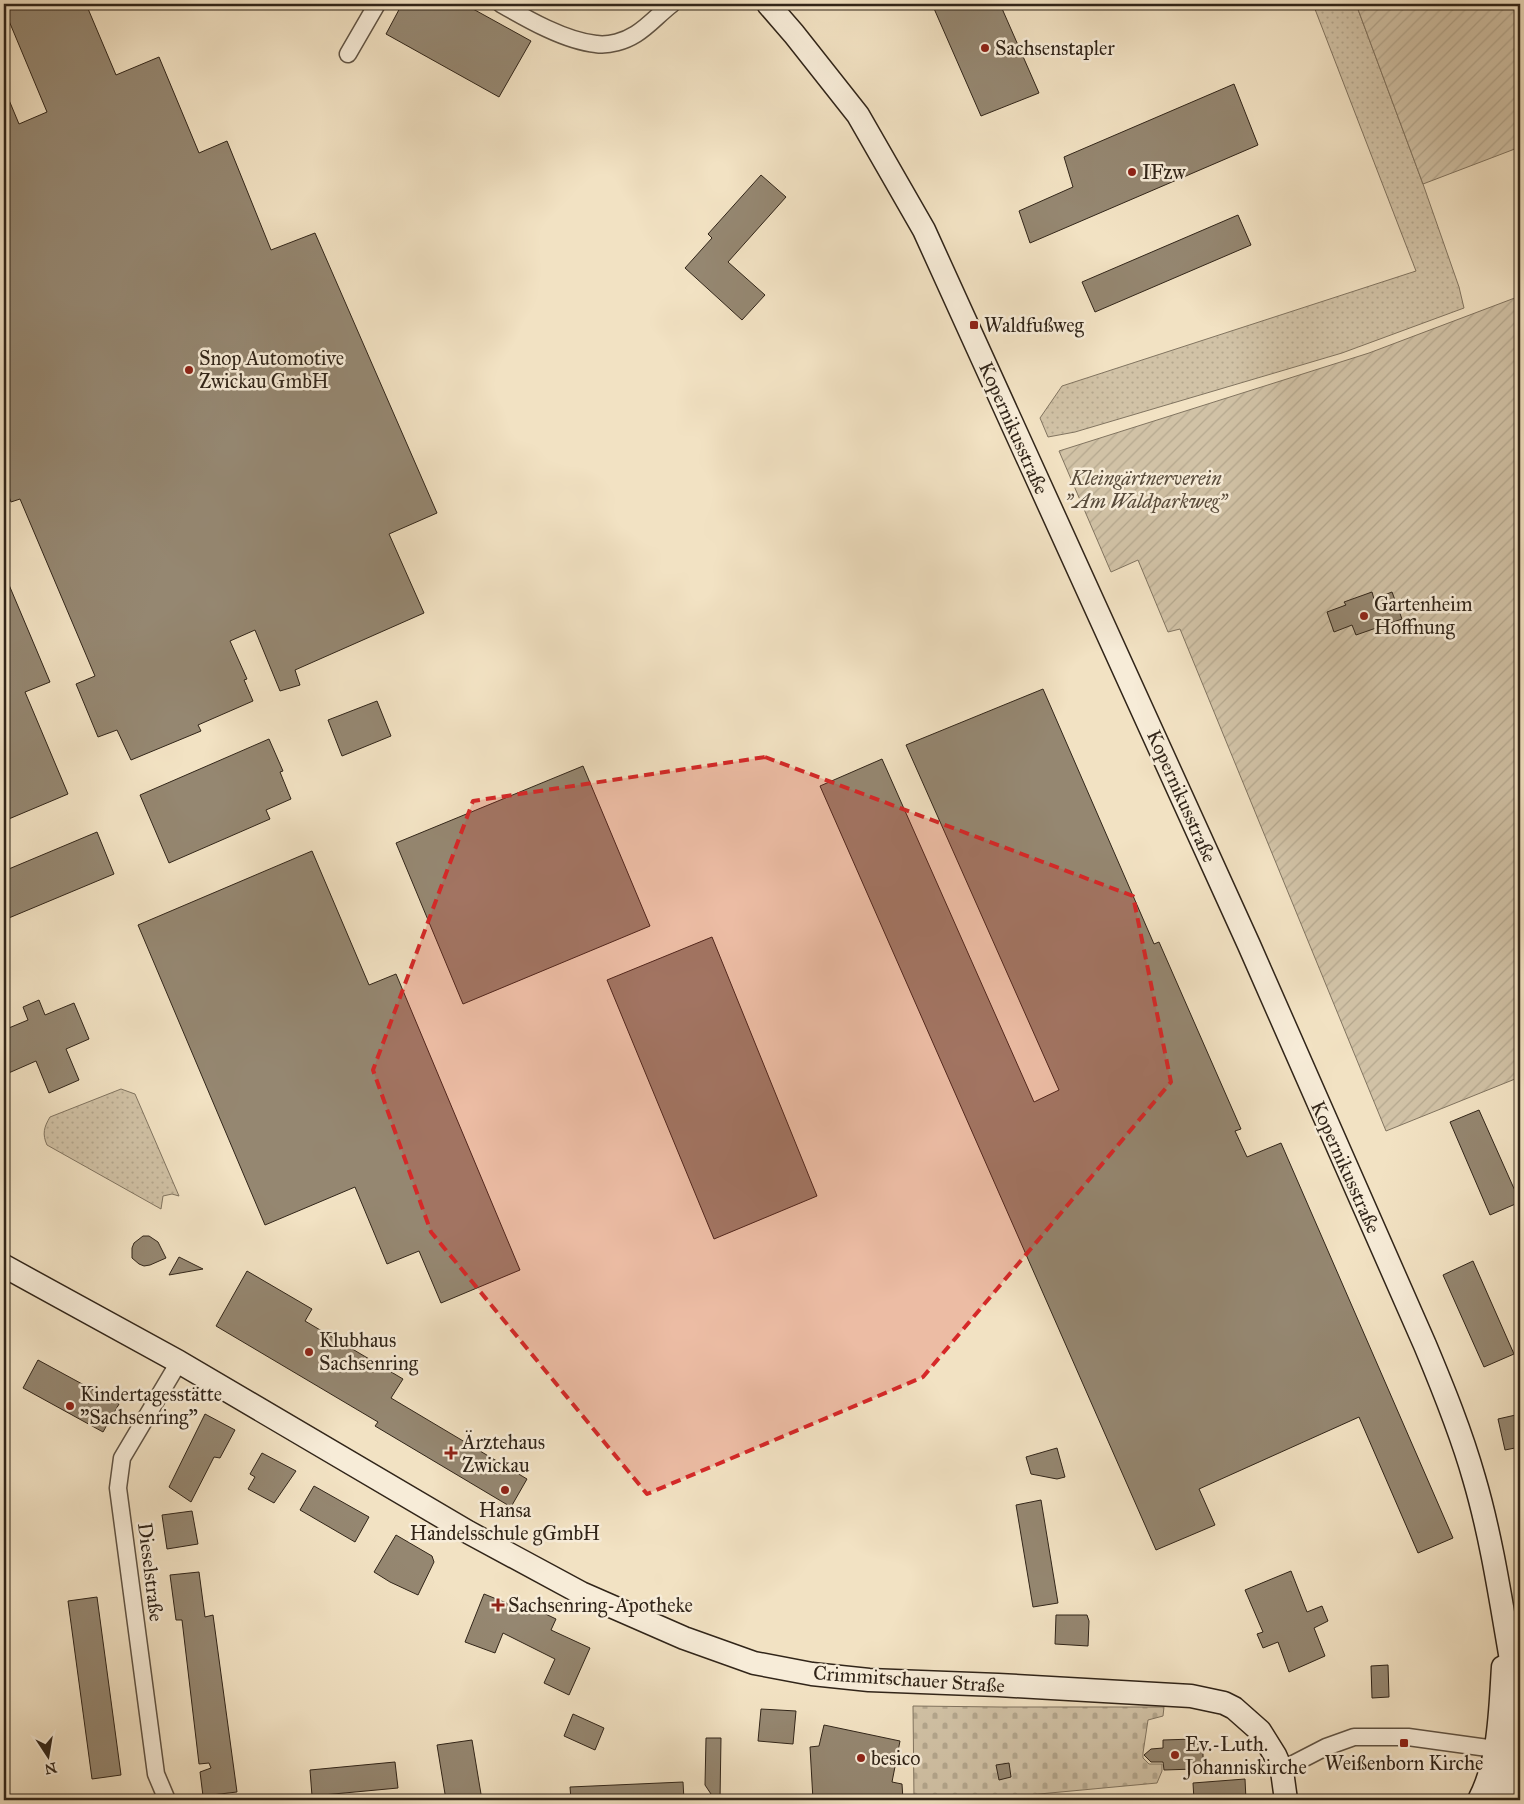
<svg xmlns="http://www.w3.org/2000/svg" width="1524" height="1804" font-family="'IM FELL Great Primer',serif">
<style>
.grass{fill:url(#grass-dots);stroke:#817460}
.cemetery{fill:url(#cemetery-stones);stroke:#817460}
.garden{fill:url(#garden-furrows);stroke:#817460}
.building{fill:#958771;stroke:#312519}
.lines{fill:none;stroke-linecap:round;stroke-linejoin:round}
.street-casing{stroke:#615444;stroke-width:19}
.secondary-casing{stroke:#312519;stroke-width:25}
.street{stroke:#f7ecd8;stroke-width:16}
.secondary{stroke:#f7ecd8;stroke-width:22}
.marked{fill:#d62828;fill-opacity:0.2;stroke:#d62828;stroke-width:4;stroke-dasharray:10 6;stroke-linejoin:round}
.poi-dot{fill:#8f2418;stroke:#f7ecd8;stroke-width:2}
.labels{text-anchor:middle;stroke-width:5;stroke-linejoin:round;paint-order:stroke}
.poi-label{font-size:20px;fill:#312519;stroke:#f7ecd8;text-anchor:start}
.street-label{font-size:20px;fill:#312519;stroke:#f7ecd8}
.park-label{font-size:20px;font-style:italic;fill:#594c3c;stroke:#f7ecd8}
</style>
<defs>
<pattern id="grass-dots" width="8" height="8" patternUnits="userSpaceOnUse" patternTransform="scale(1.25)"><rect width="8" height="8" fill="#d1c2a6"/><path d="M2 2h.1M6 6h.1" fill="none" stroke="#b4a78e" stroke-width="1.8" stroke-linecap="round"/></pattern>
<pattern id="cemetery-stones" width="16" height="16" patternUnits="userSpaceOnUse" patternTransform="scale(1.25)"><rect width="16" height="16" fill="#d1c2a6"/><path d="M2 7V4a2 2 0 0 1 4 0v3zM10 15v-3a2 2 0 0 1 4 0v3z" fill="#b4a78e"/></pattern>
<pattern id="garden-furrows" width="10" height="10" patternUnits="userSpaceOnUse" patternTransform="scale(1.25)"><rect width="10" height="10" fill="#d1c2a6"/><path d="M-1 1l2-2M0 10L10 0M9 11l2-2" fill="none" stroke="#b4a78e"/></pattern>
</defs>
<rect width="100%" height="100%" fill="#f2e2c3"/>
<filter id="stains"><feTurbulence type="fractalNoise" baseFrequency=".004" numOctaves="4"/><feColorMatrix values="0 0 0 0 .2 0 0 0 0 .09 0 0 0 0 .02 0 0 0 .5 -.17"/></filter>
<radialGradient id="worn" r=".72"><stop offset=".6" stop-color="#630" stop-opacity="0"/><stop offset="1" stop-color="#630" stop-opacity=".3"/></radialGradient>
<!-- grass -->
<g class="grass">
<path d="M 1313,4 L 1356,4 L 1423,184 L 1459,287 L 1464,308 L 1342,353 L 1075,432 L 1048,437 L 1040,418 L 1062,386 L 1416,271 Z"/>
<path d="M 121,1089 L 135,1094 L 179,1196 L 172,1194 L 163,1196 L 161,1209 L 47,1145 C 42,1134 44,1127 50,1117 Z"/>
</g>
<!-- cemetery -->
<path class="cemetery" d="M 913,1706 L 1000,1707 L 1164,1707 L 1163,1716 L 1148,1720 L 1143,1753 L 1143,1758 L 1149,1764 L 1162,1764 L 1162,1771 L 1157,1783 L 975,1800 L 914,1800 Z"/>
<!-- garden -->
<g class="garden">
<path d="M 1356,4 L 1520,4 L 1520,147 L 1423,184 Z"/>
<path d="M 1520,296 L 1520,1077 L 1386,1131 L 1180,629 L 1168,632 L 1138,560 L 1111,572 L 1059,451 L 1369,353 Z"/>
</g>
<!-- building -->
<g class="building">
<path d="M 4,4 L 86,4 L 116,75 L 159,57 L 199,153 L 227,141 L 271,250 L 315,233 L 437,513 L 389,534 L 424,613 L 295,670 L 300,685 L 280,691 L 255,630 L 230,641 L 247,679 L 244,680 L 253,701 L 198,725 L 201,731 L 131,760 L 117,730 L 98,737 L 76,684 L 95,676 L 20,499 L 11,502 L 4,484 L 4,88 L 19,124 L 47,112 L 4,9 Z"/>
<path d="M 402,4 L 464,4 L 531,41 L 499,97 L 386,34 Z"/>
<path d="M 932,4 L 1000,4 L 1039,93 L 981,116 Z"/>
<path d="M 1234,84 L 1258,145 L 1030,243 L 1019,211 L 1073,187 L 1064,157 Z"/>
<path d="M 761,175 L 786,197 L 728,262 L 765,295 L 742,320 L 685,268 L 712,238 L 708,234 Z"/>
<path d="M 1238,215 L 1251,245 L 1095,312 L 1082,282 Z"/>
<path d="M 4,573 L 50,682 L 25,692 L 68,794 L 4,821 Z"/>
<path d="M 1372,592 L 1374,599 L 1392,592 L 1402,619 L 1356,635 L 1352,625 L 1334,632 L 1327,612 L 1346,605 L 1344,602 Z"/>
<path d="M 1043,689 L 1154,944 L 1159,942 L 1241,1129 L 1235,1131 L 1247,1157 L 1281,1143 L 1453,1538 L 1418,1553 L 1359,1417 L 1199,1489 L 1215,1525 L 1156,1550 L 820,786 L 882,759 L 1034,1102 L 1059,1090 L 906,745 Z"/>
<path d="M 377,701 L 391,736 L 342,756 L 328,720 Z"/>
<path d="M 269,739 L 283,771 L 280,772 L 291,799 L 266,810 L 270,819 L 169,863 L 140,795 Z"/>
<path d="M 583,766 L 650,926 L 463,1004 L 396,843 Z"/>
<path d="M 97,832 L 114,874 L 4,920 L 4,871 Z"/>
<path d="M 312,851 L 369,985 L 396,974 L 520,1270 L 441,1303 L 419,1251 L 387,1264 L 355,1187 L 265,1225 L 138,925 Z"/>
<path d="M 712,937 L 817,1196 L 714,1239 L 607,980 Z"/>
<path d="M 39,1000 L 45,1015 L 74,1003 L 89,1039 L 66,1049 L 79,1080 L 49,1093 L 36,1061 L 4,1075 L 4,1030 L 28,1020 L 23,1007 Z"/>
<path d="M 1479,1110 L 1520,1202 L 1490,1215 L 1450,1122 Z"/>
<path d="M 143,1236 L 149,1236 L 158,1242 L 166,1258 L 150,1265 L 144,1266 L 139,1264 L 132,1258 L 132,1248 L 134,1243 Z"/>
<path d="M 179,1257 L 203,1269 L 169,1275 Z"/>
<path d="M 1473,1261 L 1514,1354 L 1484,1367 L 1443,1275 Z"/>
<path d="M 247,1271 L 312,1309 L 305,1321 L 403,1379 L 391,1398 L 527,1479 L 511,1507 L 375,1426 L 378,1422 L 216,1326 Z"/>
<path d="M 38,1360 L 119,1404 L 103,1432 L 23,1388 Z"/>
<path d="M 205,1414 L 235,1430 L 220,1458 L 214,1457 L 191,1502 L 169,1487 Z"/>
<path d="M 1520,1414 L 1520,1447 L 1505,1450 L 1498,1419 Z"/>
<path d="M 1057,1448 L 1065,1477 L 1057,1479 L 1031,1474 L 1026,1457 Z"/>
<path d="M 262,1453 L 296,1471 L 274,1503 L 248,1489 L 255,1477 L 250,1474 Z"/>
<path d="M 314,1486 L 369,1517 L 355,1542 L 300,1510 Z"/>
<path d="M 1041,1500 L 1058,1603 L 1033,1607 L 1016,1505 Z"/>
<path d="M 192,1511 L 198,1544 L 167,1549 L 162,1515 Z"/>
<path d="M 396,1535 L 432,1556 L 434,1562 L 418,1595 L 390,1582 L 374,1572 Z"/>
<path d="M 1291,1571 L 1307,1612 L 1322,1606 L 1328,1621 L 1314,1628 L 1325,1656 L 1289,1672 L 1278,1642 L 1263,1648 L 1257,1634 L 1263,1632 L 1245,1590 Z"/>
<path d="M 199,1572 L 205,1617 L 213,1615 L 237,1792 L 203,1796 L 200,1772 L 211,1768 L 209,1763 L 199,1764 L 182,1620 L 176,1620 L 170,1575 Z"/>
<path d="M 484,1594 L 529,1612 L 531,1607 L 556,1619 L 551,1630 L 590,1648 L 569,1695 L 544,1683 L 555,1659 L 503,1633 L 495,1653 L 465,1642 Z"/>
<path d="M 97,1597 L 121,1775 L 92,1779 L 68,1601 Z"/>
<path d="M 1056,1615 L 1087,1615 L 1089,1621 L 1088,1646 L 1055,1644 Z"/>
<path d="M 1388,1665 L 1389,1697 L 1372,1698 L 1371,1666 Z"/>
<path d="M 761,1709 L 796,1711 L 793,1744 L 758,1741 Z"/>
<path d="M 573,1714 L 604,1728 L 595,1750 L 564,1736 Z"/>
<path d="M 824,1725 L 900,1741 L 892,1782 L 902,1784 L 903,1800 L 813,1800 L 810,1747 L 819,1746 Z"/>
<path d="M 706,1738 L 721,1738 L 720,1800 L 715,1800 L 705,1785 Z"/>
<path d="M 1194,1739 L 1203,1746 L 1203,1760 L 1195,1769 L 1164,1770 L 1163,1762 L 1151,1762 L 1144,1755 L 1151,1749 L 1163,1748 L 1163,1740 Z"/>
<path d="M 472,1740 L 482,1800 L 446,1800 L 437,1745 Z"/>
<path d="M 395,1762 L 398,1788 L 312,1796 L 310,1770 Z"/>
<path d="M 1009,1763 L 1011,1777 L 999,1780 L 996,1765 Z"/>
<path d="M 1245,1779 L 1246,1800 L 1194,1800 L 1193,1783 Z"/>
<path d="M 683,1782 L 684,1800 L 571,1800 L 570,1787 Z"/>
</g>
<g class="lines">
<defs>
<g id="street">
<path d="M 501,4 C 527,19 565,41 596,44 C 609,46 625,41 636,34 C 649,26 660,13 672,4"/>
<path d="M 348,54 L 377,4"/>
<path d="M 1282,1771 L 1293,1764 L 1326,1747 L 1354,1737 L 1408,1737 L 1495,1749"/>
<path d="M 167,1800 L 156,1774 L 118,1488 L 122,1458 L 179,1362"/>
</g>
<g id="secondary">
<path d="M 768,4 L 794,34 L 858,115 L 924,230 L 1249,945 L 1425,1345 C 1443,1388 1461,1432 1474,1478 C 1494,1546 1503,1617 1516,1688 C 1521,1727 1516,1763 1503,1800"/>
<path d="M 4,1266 L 179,1362 L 468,1532 L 581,1593 L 684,1638 L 754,1663 L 812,1674 L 869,1680 L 998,1685 L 1191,1696 L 1224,1703 L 1234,1708 L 1260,1731 L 1275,1755 L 1282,1771 L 1286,1800"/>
<path d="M 1479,1800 C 1500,1760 1500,1711 1503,1667"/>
</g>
</defs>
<!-- street casing -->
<use href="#street" class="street-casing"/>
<!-- secondary casing -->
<use href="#secondary" class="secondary-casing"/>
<!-- street -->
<use href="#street" class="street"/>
<!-- secondary -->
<use href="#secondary" class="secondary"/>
</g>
<!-- marked area -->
<path class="marked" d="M 765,757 L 1133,896 L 1171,1082 L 923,1377 L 647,1494 L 431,1232 L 373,1070 L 473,801 Z"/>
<!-- markers -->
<g class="poi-dot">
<circle cx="985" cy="48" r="5"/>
<circle cx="1132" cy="172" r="5"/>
<rect x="969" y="320" width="10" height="10" rx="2.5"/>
<circle cx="189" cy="370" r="5"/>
<circle cx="1364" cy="616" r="5"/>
<circle cx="309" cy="1352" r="5"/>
<circle cx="70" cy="1406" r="5"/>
<path d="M448.5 1445.5h5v5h5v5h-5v5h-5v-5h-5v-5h5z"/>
<circle cx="505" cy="1490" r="5"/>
<path d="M495.5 1597.5h5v5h5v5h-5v5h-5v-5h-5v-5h5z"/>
<rect x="1399" y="1738" width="10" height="10" rx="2.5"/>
<circle cx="1175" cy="1755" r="5"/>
<circle cx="861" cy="1758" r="5"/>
</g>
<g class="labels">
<!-- poi labels -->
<g class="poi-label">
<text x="995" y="55">Sachsenstapler</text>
<text x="1142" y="179">IFzw</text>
<text x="984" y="332">Waldfußweg</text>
<text x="199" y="365">Snop Automotive<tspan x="199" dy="23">Zwickau GmbH</tspan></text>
<text x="1374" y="611">Gartenheim<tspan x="1374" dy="23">Hoffnung</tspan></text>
<text x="319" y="1347">Klubhaus<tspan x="319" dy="23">Sachsenring</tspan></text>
<text x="80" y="1401">Kindertagesstätte<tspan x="80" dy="23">"Sachsenring"</tspan></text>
<text x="462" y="1449">Ärztehaus<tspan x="462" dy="23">Zwickau</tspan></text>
<text x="505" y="1517" text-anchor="middle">Hansa<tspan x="505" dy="23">Handelsschule gGmbH</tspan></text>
<text x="508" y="1612">Sachsenring-Apotheke</text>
<text x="1185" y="1751">Ev.-Luth.<tspan x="1185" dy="23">Johanniskirche</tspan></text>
<text x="871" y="1765">besico</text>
<text x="1404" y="1770" text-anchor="middle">Weißenborn Kirche</text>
</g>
<!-- street labels -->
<g class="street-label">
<text transform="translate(1014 428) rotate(66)" y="7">Kopernikusstraße</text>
<text transform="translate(1182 796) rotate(66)" y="7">Kopernikusstraße</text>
<text transform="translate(1346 1167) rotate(66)" y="7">Kopernikusstraße</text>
<text transform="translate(151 1572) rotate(83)" y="7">Dieselstraße</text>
<text transform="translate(909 1679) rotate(4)" y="7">Crimmitschauer Straße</text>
</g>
<!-- park labels -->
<g class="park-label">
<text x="1146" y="485">Kleingärtnerverein<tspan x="1146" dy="23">"Am Waldparkweg"</tspan></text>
</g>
</g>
<!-- margin -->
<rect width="1524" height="1804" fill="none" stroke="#f2e2c3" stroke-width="20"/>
<rect x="5" y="5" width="1514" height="1794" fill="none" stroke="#312519" stroke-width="2.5"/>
<rect x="10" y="10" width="1504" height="1784" fill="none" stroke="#312519"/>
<!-- north arrow -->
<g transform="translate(48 1756) rotate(168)" stroke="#f7ecd8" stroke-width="4" paint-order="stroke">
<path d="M0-4L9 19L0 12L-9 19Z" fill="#312519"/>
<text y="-8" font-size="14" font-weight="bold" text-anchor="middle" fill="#312519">N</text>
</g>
<rect width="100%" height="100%" filter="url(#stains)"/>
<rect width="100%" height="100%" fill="url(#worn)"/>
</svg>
